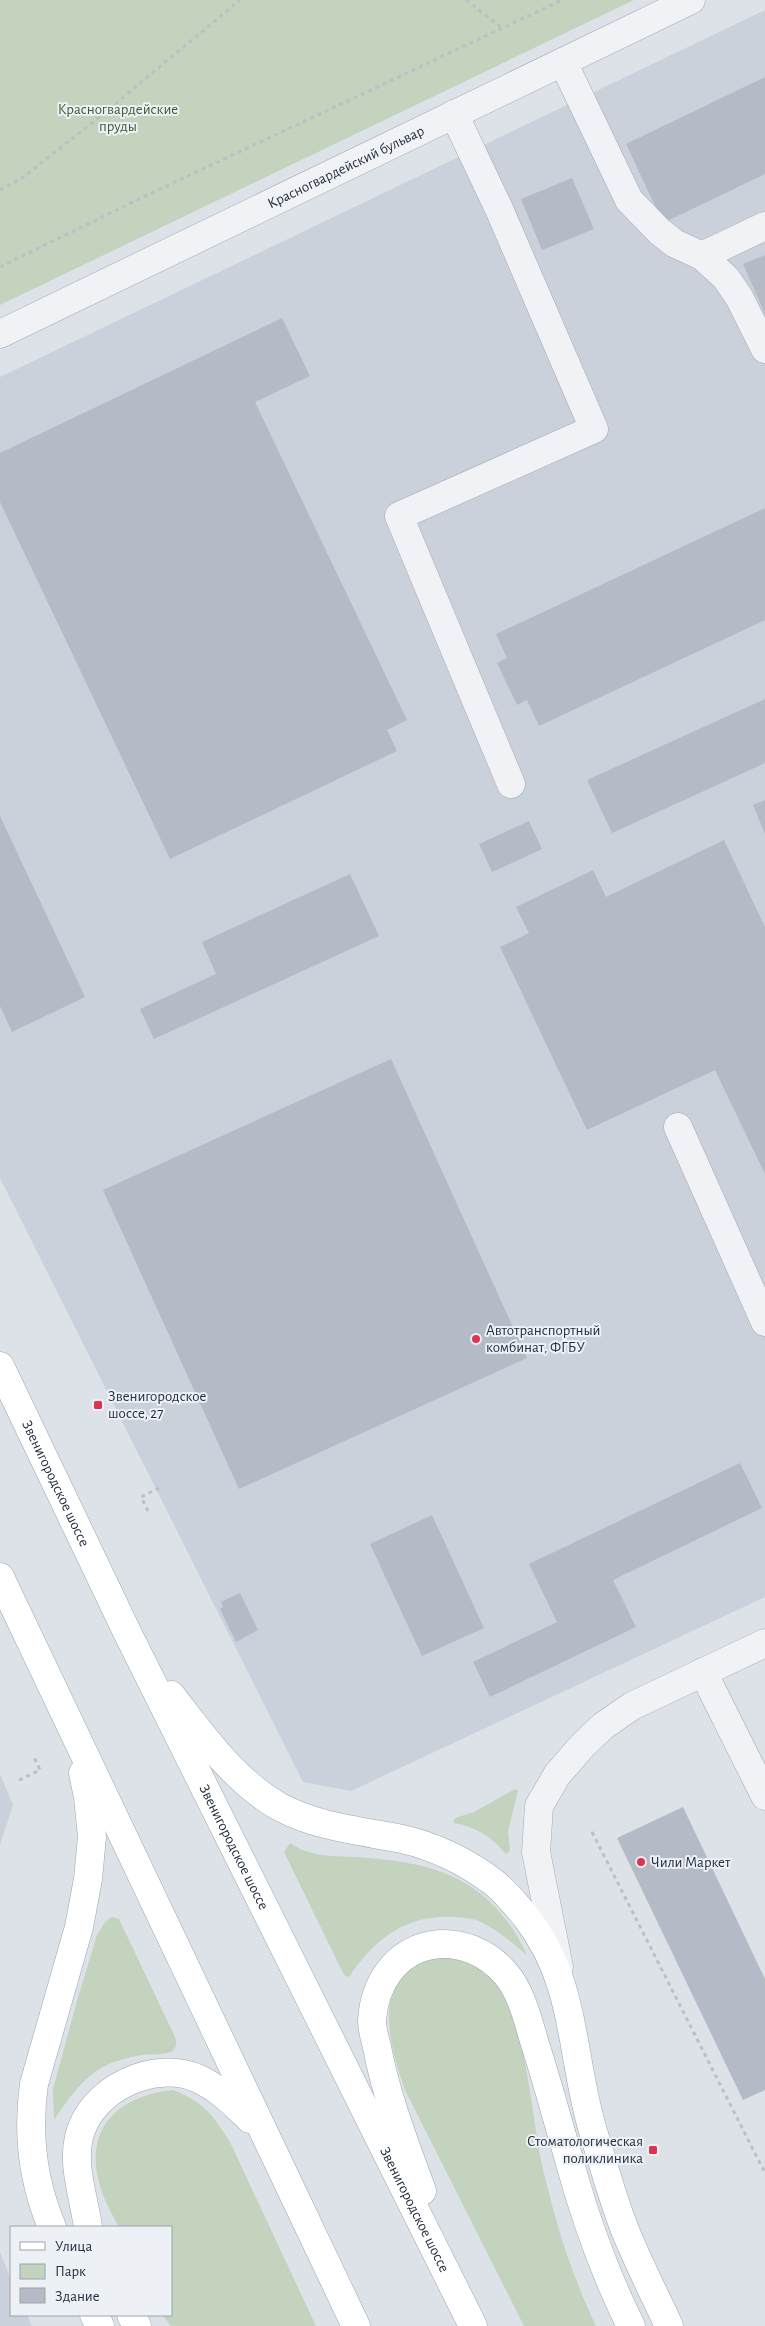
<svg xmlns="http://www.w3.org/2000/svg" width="765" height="2326" font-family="'Alegreya Sans',sans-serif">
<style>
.built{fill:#cbd1db}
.green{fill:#c3d3bd}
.building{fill:#b4bbc6}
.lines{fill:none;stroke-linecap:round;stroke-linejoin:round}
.minor-casing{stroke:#a2a9b3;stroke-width:29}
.major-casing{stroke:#9ba6b5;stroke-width:29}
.path{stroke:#bbc0c7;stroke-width:3;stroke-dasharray:4 4;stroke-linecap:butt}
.minor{stroke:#f0f2f6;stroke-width:28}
.major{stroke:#fff;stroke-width:28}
.poi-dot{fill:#db3552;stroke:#edf1f6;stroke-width:2}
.labels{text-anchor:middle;stroke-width:4;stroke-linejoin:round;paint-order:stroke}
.park-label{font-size:15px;fill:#3b5e31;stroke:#edf1f6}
.street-label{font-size:15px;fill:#253041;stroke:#edf1f6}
.poi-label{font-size:15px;fill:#253041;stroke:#edf1f6;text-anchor:start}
</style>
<rect width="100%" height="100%" fill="#dde2e8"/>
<!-- built -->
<g class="built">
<path d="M 765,10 L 765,1597 L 351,1791 L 303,1782 L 0,1178 L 0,377 Z"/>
<path d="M 0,1774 L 13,1805 L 0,1845 Z"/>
<path d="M 0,2252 L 11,2280 L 11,2315 L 27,2315 L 32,2326 L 0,2326 Z"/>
</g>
<!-- green -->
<g class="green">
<path d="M 0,0 L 634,0 L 0,305 Z"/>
<path d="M 515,1789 L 518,1790 L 508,1832 L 510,1851 L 506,1854 C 492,1837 475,1826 453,1823 L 455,1818 L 474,1812 Z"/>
<path d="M 290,1843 C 310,1857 332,1856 356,1857 C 435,1862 491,1878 527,1955 C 511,1942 496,1928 476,1920 C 468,1918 458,1917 450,1917 C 404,1915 373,1941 349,1977 L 344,1975 L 284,1852 Z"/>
<path d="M 112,1917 L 119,1919 L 175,2037 C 177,2043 177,2049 170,2052 C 163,2055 151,2054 143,2055 C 134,2056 123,2059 114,2062 C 87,2071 69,2098 54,2120 L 53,2089 L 77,2001 L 97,1935 L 105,1922 Z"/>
<path d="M 439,1957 C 460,1959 482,1965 496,1982 C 525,2016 532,2119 542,2165 C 555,2221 571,2274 596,2326 L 524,2326 L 405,2090 C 388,2042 369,1971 439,1957 Z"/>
<path d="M 173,2090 C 204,2102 213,2115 230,2142 L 316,2326 L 171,2326 L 162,2315 L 171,2315 L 171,2227 L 119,2227 C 113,2216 106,2204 102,2192 C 81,2133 114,2096 173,2090 Z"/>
</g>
<!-- building -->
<g class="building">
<path d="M 765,77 L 765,174 L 663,223 L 626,144 Z"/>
<path d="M 572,178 L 594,229 L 542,250 L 521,199 Z"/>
<path d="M 765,255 L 765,314 L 743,264 Z"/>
<path d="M 282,318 L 310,376 L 255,402 L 407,720 L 387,730 L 397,751 L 170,859 L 0,502 L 0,453 Z"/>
<path d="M 765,508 L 765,620 L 539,726 L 527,700 L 517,705 L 497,663 L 507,658 L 496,634 Z"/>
<path d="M 765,699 L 765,763 L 612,833 L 587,780 Z"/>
<path d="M 765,800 L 765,834 L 753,805 Z"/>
<path d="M 0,816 L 85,997 L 12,1032 L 0,1006 Z"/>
<path d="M 529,821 L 542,849 L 492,872 L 479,844 Z"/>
<path d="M 724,840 L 765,927 L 765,1174 L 715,1070 L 587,1130 L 500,947 L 529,933 L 516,907 L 593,870 L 606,897 Z"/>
<path d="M 350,874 L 379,936 L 154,1039 L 140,1009 L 216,974 L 202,942 Z"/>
<path d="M 391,1059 L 527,1358 L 239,1489 L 103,1190 Z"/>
<path d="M 740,1463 L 762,1508 L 613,1580 L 636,1627 L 490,1697 L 473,1662 L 557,1622 L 529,1564 Z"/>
<path d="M 432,1515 L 484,1628 L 422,1656 L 370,1544 Z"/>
<path d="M 240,1593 L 258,1630 L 236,1642 L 220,1609 L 223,1607 L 221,1602 Z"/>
<path d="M 683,1807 L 765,1979 L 765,2090 L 743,2100 L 617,1838 Z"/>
</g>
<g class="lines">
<defs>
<g id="minor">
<path d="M 563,62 L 629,200 L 659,231 L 674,243 L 702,256 L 726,278 L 739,297 L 765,349"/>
<path d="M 454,114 L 499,209 L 594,429 L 399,516 L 511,784"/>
<path d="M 702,256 L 765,226"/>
<path id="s1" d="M 0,334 L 691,0"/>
<path d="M 678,1127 L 765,1322"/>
<path d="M 703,1672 L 765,1796"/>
<path d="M 559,1967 L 536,1852 L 539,1806 L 557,1775 L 582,1746 L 603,1726 L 632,1706 L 765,1643"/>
</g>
<g id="major">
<path id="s2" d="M 0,1366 L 127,1632 L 473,2326"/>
<path d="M 0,1577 L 356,2326"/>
<path d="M 171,1695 C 202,1735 235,1782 280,1807 C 317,1827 362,1831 402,1839 C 434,1846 467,1862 493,1882 C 505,1891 516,1905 526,1917 C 578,1984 570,2055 593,2131 C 604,2166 613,2201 627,2235 C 640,2266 655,2296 669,2326"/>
<path d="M 422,2191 C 405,2144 386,2096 377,2047 C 375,2039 372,2029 372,2021 C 374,1985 394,1952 432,1945 C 460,1940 488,1953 506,1974 C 522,1993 528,2021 535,2044 C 547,2081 557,2119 568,2156 C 584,2215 604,2272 631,2326"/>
<path d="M 52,2227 C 33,2182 27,2133 34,2084 L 79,1927 L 88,1879 L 92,1837 L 88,1797 L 83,1773"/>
<path d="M 88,2227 C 84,2198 72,2166 79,2137 C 91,2088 155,2059 199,2079 C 220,2089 234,2104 250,2119"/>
<path d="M 94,2315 L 100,2326"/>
<path d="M 131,2315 L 137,2326"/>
</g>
</defs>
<!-- minor casing -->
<use href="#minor" class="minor-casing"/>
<!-- major casing -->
<use href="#major" class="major-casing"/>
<!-- path -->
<g class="path">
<path d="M 466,0 L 502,28"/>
<path d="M 0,190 L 22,178 L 97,119 L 240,0"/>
<path d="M 0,267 L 139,199 L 562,0"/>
<path d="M 148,1511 L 141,1497 L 159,1488"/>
<path d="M 19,1780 L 40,1770 L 33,1755"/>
<path d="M 592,1832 L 765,2173"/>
</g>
<!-- minor -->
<use href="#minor" class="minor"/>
<!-- major -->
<use href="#major" class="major"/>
</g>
<!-- markers -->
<g class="poi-dot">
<circle cx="476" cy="1339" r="5"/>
<rect x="93" y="1400" width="10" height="10" rx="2.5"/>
<circle cx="641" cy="1862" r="5"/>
<rect x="648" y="2145" width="10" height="10" rx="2.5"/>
</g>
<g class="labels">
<!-- park labels -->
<g class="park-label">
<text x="118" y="114">Красногвардейские<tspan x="118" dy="17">пруды</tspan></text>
</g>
<!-- street labels -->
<g class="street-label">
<text dy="5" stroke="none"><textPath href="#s1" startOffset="384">Красногвардейский бульвар</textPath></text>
<text dy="5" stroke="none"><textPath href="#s2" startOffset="130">Звенигородское шоссе</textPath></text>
<text dy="5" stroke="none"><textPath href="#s2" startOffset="535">Звенигородское шоссе</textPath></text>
<text dy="5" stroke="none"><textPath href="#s2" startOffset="940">Звенигородское шоссе</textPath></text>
</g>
<!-- poi labels -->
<g class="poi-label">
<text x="486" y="1335">Автотранспортный<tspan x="486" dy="17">комбинат, ФГБУ</tspan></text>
<text x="108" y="1401">Звенигородское<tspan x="108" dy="17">шоссе, 27</tspan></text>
<text x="651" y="1867">Чили Маркет</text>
<text x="643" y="2146" text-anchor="end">Стоматологическая<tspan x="643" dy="17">поликлиника</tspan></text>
</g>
</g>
<!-- legend -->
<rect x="10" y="2226" width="162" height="90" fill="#edf1f6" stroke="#9da4ae"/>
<rect x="20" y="2242" width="25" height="8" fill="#ffffff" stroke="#9da4ae"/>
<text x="55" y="2251" font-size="15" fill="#253041">Улица</text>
<rect x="20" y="2264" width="25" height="15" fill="#c3d3bd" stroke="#9da4ae"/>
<text x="55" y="2276" font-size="15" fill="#253041">Парк</text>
<rect x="20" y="2288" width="25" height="15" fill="#b4bbc6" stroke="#9da4ae"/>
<text x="55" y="2301" font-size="15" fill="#253041">Здание</text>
</svg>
